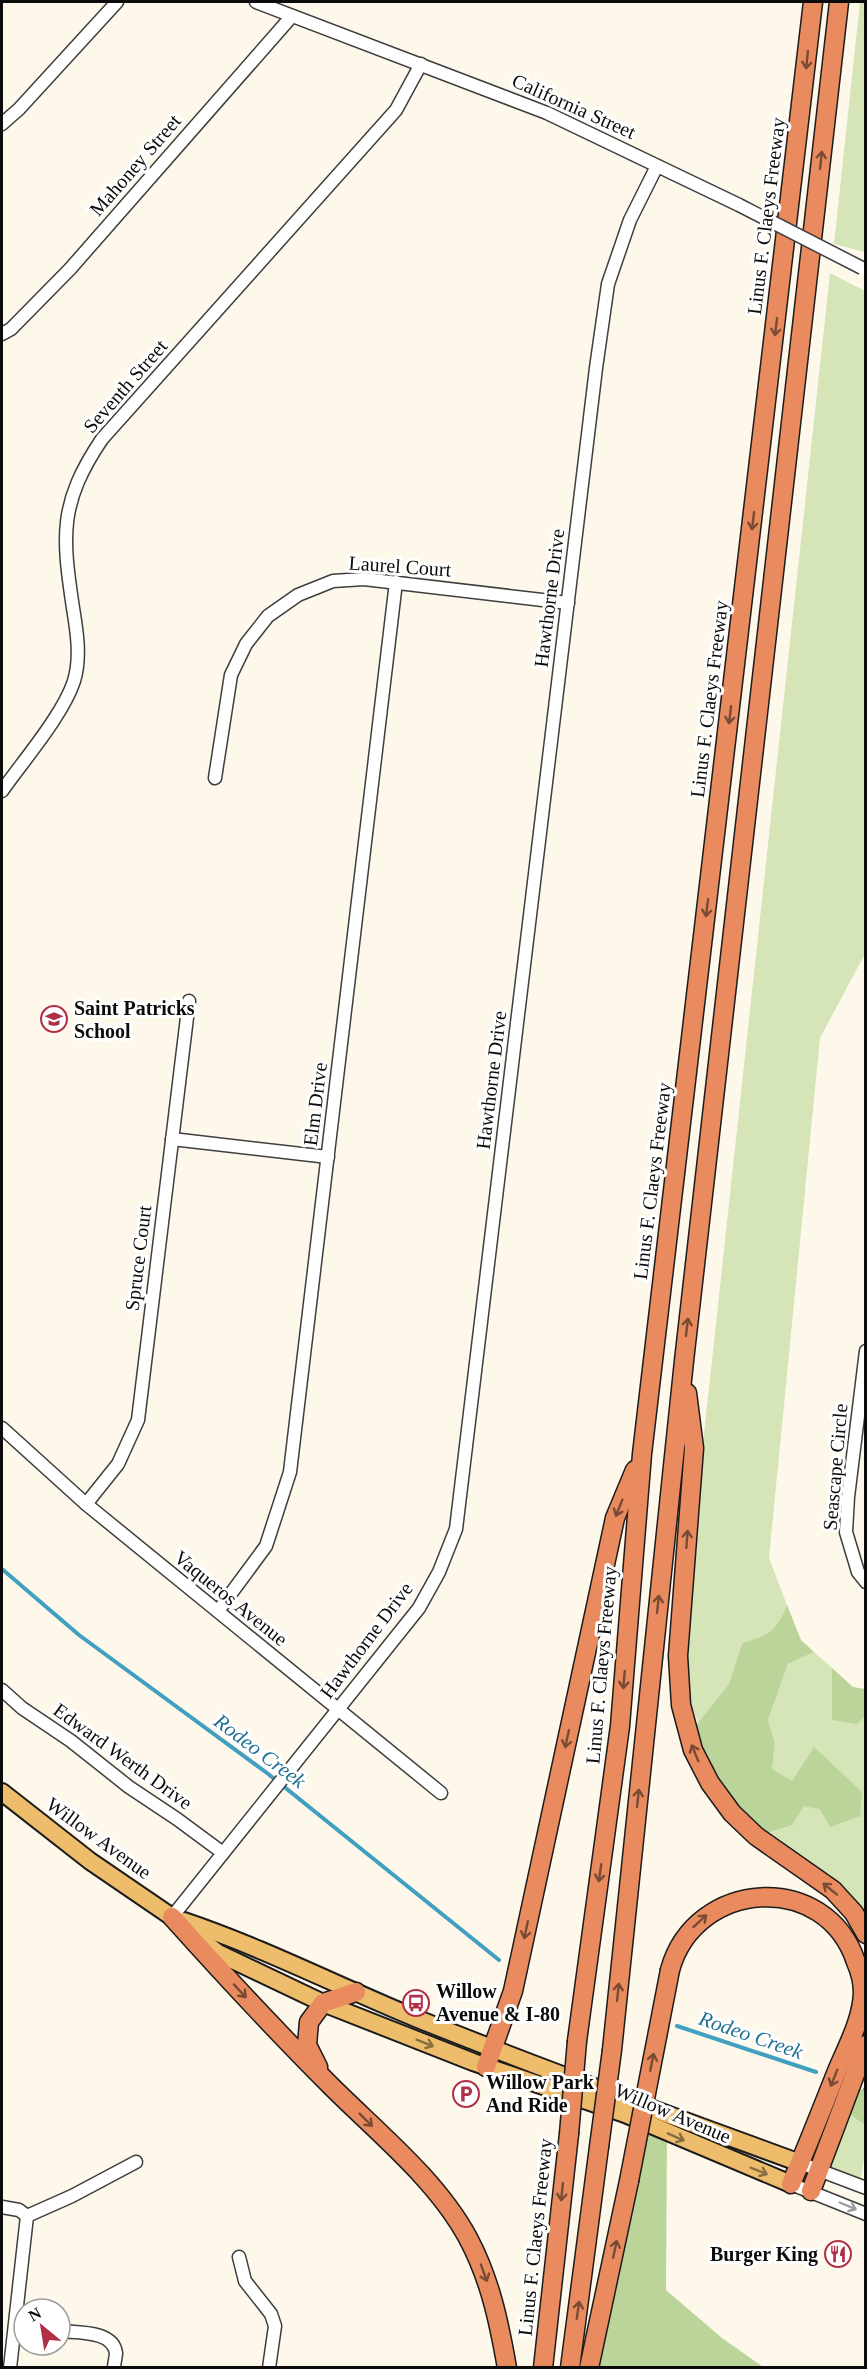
<svg xmlns="http://www.w3.org/2000/svg" width="867" height="2369" font-family="Georgia,serif">
<style>
.green{fill:#d5e5b8}
.forest{fill:#bbd499}
.lines{fill:none;stroke-linecap:round;stroke-linejoin:round}
.stream{stroke:#41a0c2;stroke-width:4}
.minor-casing{stroke:#3e3e3e;stroke-width:15}
.major-casing{stroke:#1c1c1c;stroke-width:20}
.highway-casing{stroke:#1c1c1c;stroke-width:21}
.minor{stroke:#fff;stroke-width:12}
.major{stroke:#eebd6b;stroke-width:16}
.highway{stroke:#e98b5e;stroke-width:18}
.minor-bridge-casing{stroke:#3e3e3e;stroke-width:15;stroke-linecap:butt}
.highway-bridge-casing{stroke:#1c1c1c;stroke-width:21;stroke-linecap:butt}
.minor-bridge{stroke:#fff;stroke-width:12}
.highway-bridge{stroke:#e98b5e;stroke-width:18}
.oneway{stroke:#7a4b34}
.oneway2{stroke:#886d40}
.oneway3{stroke:#9d9d9d}
.labels{text-anchor:middle;stroke-width:6;stroke-linejoin:round;paint-order:stroke}
.street-label{font-size:20px;fill:#0b0b0b;stroke:#fff}
.poi-label{font-size:20px;font-weight:bold;fill:#0b0b0b;stroke:#fff;text-anchor:start}
.water-label{font-size:21px;font-style:italic;fill:#1f7093;stroke:#fff}
</style>
<rect width="100%" height="100%" fill="#fef8eb"/>
<!-- green -->
<g class="green">
<path d="M 860,2 L 866,2 L 865,252 L 834,244 Z"/>
<path d="M 830,273 L 865,291 L 865,954 L 820,1038 L 769,1558 L 787,1605 C 775,1632 770,1635 742,1643 L 729,1684 L 698,1723 L 692,1707 L 687,1671 L 699,1480 Z"/>
<path d="M 814,1652 L 832,1668 L 832,1719 L 865,1689 L 865,1934 L 854,1913 L 756,1836 L 772,1769 L 775,1743 L 768,1720 L 788,1664 Z"/>
<path d="M 842,2109 L 865,2125 L 865,2151 L 860,2185 L 819,2169 Z"/>
</g>
<!-- forest -->
<g class="forest">
<path d="M 787,1605 L 801,1640 L 814,1652 L 788,1664 L 768,1720 L 775,1743 L 772,1769 L 792,1781 L 814,1747 L 862,1792 L 860,1816 L 830,1827 L 820,1809 L 804,1806 L 792,1825 L 756,1836 L 732,1813 L 689,1734 L 729,1684 L 742,1643 C 770,1635 775,1632 787,1605 Z"/>
<path d="M 832,1668 L 853,1687 L 865,1689 L 865,1716 L 857,1724 L 832,1720 Z"/>
<path d="M 865,2089 L 865,2125 L 842,2109 L 849,2090 Z"/>
<path d="M 639,2120 L 667,2133 L 666,2290 L 722,2338 L 763,2367 L 589,2368 Z"/>
</g>
<g class="lines">
<!-- stream -->
<g class="stream">
<path d="M 2,1569 L 79,1635 L 267,1773 L 499,1960"/>
<path d="M 677,2026 L 816,2072"/>
<path d="M 865,2089 L 866,2089"/>
</g>
<defs>
<g id="minor">
<path d="M 256,2 L 547,113 L 739,205"/>
<path d="M 2,124 L 19,109 L 117,2"/>
<path d="M 2,334 L 11,329 L 70,269 L 292,16"/>
<path d="M 215,778 L 231,675 L 246,644 L 268,616 L 298,595 L 333,581 L 364,579 L 568,603"/>
<path d="M 2,791 C 23,761 63,715 74,681 C 81,658 77,632 73,608 C 62,535 59,503 102,439 L 396,110 L 421,64"/>
<path d="M 172,1139 L 328,1157"/>
<path d="M 866,1351 L 848,1497 L 846,1532 L 858,1572 L 866,1582"/>
<path d="M 2,1428 L 86,1504 L 441,1793"/>
<path d="M 86,1504 L 118,1464 L 138,1420 L 189,1001"/>
<path d="M 218,1611 L 266,1546 L 290,1472 L 396,582"/>
<path d="M 2,1690 L 22,1708 L 71,1741 L 129,1787 L 177,1819 L 223,1853"/>
<path d="M 172,1917 L 419,1608 L 439,1572 L 456,1529 L 596,368 L 608,284 L 630,220 L 657,166"/>
<path d="M 800,2163 L 866,2188"/>
<path d="M 791,2184 L 866,2214"/>
<path d="M 2,2207 L 19,2210 L 27,2216 L 10,2368"/>
<path d="M 27,2216 L 72,2196 L 136,2162"/>
<path d="M 239,2257 L 245,2281 L 271,2314 L 275,2326 L 269,2368"/>
<path d="M 60,2331 C 77,2333 113,2330 116,2353 C 116,2357 114,2363 114,2368"/>
</g>
<g id="major">
<path d="M 2,1792 L 90,1861 L 172,1917 L 218,1953 L 323,2003 L 473,2062 L 625,2114 L 791,2184"/>
<path d="M 184,1921 C 264,1948 340,1987 418,2019 C 544,2070 672,2116 800,2163"/>
</g>
<g id="highway">
<path d="M 687,1393 L 694,1448 L 678,1656 L 681,1705 L 693,1750 L 710,1783 L 732,1813 L 756,1836 L 833,1890 L 854,1913 L 866,1934"/>
<path d="M 172,1917 C 224,1975 276,2031 331,2086 C 377,2132 437,2180 468,2238 C 490,2279 499,2322 507,2368"/>
<path d="M 670,1970 C 695,1879 826,1870 856,1962 C 860,1971 863,1983 863,1993 C 862,2020 847,2047 837,2071 C 822,2109 807,2147 791,2184"/>
<path d="M 577,2041 L 620,1726 L 642,1454 L 813,2"/>
<path d="M 612,2050 L 684,1361 L 839,2"/>
<path d="M 318,2067 L 307,2045 L 309,2022 L 323,2003 L 356,1992"/>
<path d="M 486,2067 L 513,1991 L 615,1518 L 635,1470"/>
<path d="M 811,2191 L 866,2045"/>
<path d="M 543,2368 L 569,2134"/>
<path d="M 570,2368 L 599,2147"/>
<path d="M 589,2368 L 629,2181"/>
</g>
</defs>
<!-- minor casing -->
<use href="#minor" class="minor-casing"/>
<!-- major casing -->
<use href="#major" class="major-casing"/>
<!-- highway casing -->
<use href="#highway" class="highway-casing"/>
<!-- minor -->
<use href="#minor" class="minor"/>
<!-- major -->
<use href="#major" class="major"/>
<!-- highway -->
<use href="#highway" class="highway"/>
<defs>
<path id="minor-bridge" d="M 739,205 L 862,268"/>
<g id="highway-bridge">
<path d="M 569,2134 L 577,2041"/>
<path d="M 599,2147 L 612,2050"/>
<path d="M 629,2181 L 670,1970"/>
</g>
</defs>
<!-- minor-bridge casing -->
<use href="#minor-bridge" class="minor-bridge-casing"/>
<!-- highway-bridge casing -->
<use href="#highway-bridge" class="highway-bridge-casing"/>
<!-- minor-bridge -->
<use href="#minor-bridge" class="minor-bridge"/>
<!-- highway-bridge -->
<use href="#highway-bridge" class="highway-bridge"/>
</g>
<!-- one-way arrows -->
<defs><path id="oneway-shaft" d="M-6 0H5M1.5-3L5.5 0L1.5 3" fill="none" stroke-width="1.6" stroke-linecap="round" stroke-linejoin="round" transform="scale(1.5)"/></defs>
<g class="oneway">
<use href="#oneway-shaft" transform="translate(807 60) rotate(96)"/>
<use href="#oneway-shaft" transform="translate(821 160) rotate(-84)"/>
<use href="#oneway-shaft" transform="translate(776 327) rotate(97)"/>
<use href="#oneway-shaft" transform="translate(753 521) rotate(97)"/>
<use href="#oneway-shaft" transform="translate(730 715) rotate(97)"/>
<use href="#oneway-shaft" transform="translate(707 908) rotate(97)"/>
<use href="#oneway-shaft" transform="translate(687 1327) rotate(-83)"/>
<use href="#oneway-shaft" transform="translate(619 1508) rotate(112)"/>
<use href="#oneway-shaft" transform="translate(687 1539) rotate(-86)"/>
<use href="#oneway-shaft" transform="translate(658 1604) rotate(-84)"/>
<use href="#oneway-shaft" transform="translate(624 1680) rotate(95)"/>
<use href="#oneway-shaft" transform="translate(567 1739) rotate(102)"/>
<use href="#oneway-shaft" transform="translate(695 1753) rotate(-112)"/>
<use href="#oneway-shaft" transform="translate(638 1798) rotate(-84)"/>
<use href="#oneway-shaft" transform="translate(600 1873) rotate(98)"/>
<use href="#oneway-shaft" transform="translate(830 1889) rotate(-141)"/>
<use href="#oneway-shaft" transform="translate(700 1921) rotate(-42)"/>
<use href="#oneway-shaft" transform="translate(526 1930) rotate(102)"/>
<use href="#oneway-shaft" transform="translate(240 1991) rotate(47)"/>
<use href="#oneway-shaft" transform="translate(618 1992) rotate(-84)"/>
<use href="#oneway-shaft" transform="translate(652 2062) rotate(-79)"/>
<use href="#oneway-shaft" transform="translate(834 2078) rotate(112)"/>
<use href="#oneway-shaft" transform="translate(366 2120) rotate(45)"/>
<use href="#oneway-shaft" transform="translate(562 2192) rotate(96)"/>
<use href="#oneway-shaft" transform="translate(615 2249) rotate(-78)"/>
<use href="#oneway-shaft" transform="translate(484 2273) rotate(70)"/>
<use href="#oneway-shaft" transform="translate(578 2310) rotate(-82)"/>
</g>
<g class="oneway2">
<use href="#oneway-shaft" transform="translate(425 2043) rotate(22)"/>
<use href="#oneway-shaft" transform="translate(676 2137) rotate(24)"/>
<use href="#oneway-shaft" transform="translate(759 2171) rotate(22)"/>
</g>
<use class="oneway3" href="#oneway-shaft" transform="translate(848 2206) rotate(23)"/>
<!-- icons -->
<defs>
<symbol id="school-ring" viewBox="-11 -11 22 22"><circle r="9.5" fill="#fff" stroke="#b02f46" stroke-width="1.5"/><path d="M0-5L7-2L0 1L-7-2ZM-4 1L0 2.5L4 1V4Q0 6-4 4Z" fill="#b02f46"/></symbol>
<symbol id="bus-ring" viewBox="-11 -11 22 22"><circle r="9.5" fill="#fff" stroke="#b02f46" stroke-width="1.5"/><path d="M-5-6H5V4H4V6H2V4H-2V6H-4V4H-5ZM-3.5-4V0h7V-4ZM-3.5 1.2v1.5H-2V1.2ZM2 1.2v1.5H3.5V1.2Z" fill="#b02f46"/></symbol>
<symbol id="parking-ring" viewBox="-11 -11 22 22"><circle r="9.5" fill="#fff" stroke="#b02f46" stroke-width="1.5"/><path d="M-3.5-5.5H1a3.5 3.5 0 0 1 0 7H-1V5.5H-3.5ZM-1-3.4V-.6H.8a1.4 1.4 0 0 0 0-2.8Z" fill="#b02f46"/></symbol>
<symbol id="restaurant-ring" viewBox="-11 -11 22 22"><circle r="9.5" fill="#fff" stroke="#b02f46" stroke-width="1.5"/><path d="M-5-6h1v4h1v-4h1v4h1v-4h1v5L-1.5 .5V6h-2V.5L-5-1ZM5-6V6H3V1.5H1.5Q1.5-4 5-6Z" fill="#b02f46"/></symbol>
</defs>
<g fill-rule="evenodd">
<use href="#school-ring" x="39" y="1004" width="30" height="30"/>
<use href="#bus-ring" x="401" y="1988" width="30" height="30"/>
<use href="#parking-ring" x="451" y="2079" width="30" height="30"/>
<use href="#restaurant-ring" x="823" y="2239" width="30" height="30"/>
</g>
<g class="labels">
<!-- street labels -->
<g class="street-label">
<text transform="translate(574 106) rotate(24)" y="7">California Street</text>
<text transform="translate(135 165) rotate(-49)" y="7">Mahoney Street</text>
<text transform="translate(766 216) rotate(-83)" y="7">Linus F. Claeys Freeway</text>
<text transform="translate(125 386) rotate(-49)" y="7">Seventh Street</text>
<text transform="translate(400 566) rotate(4)" y="7">Laurel Court</text>
<text transform="translate(549 598) rotate(-83)" y="7">Hawthorne Drive</text>
<text transform="translate(709 699) rotate(-83)" y="7">Linus F. Claeys Freeway</text>
<text transform="translate(491 1080) rotate(-83)" y="7">Hawthorne Drive</text>
<text transform="translate(315 1104) rotate(-83)" y="7">Elm Drive</text>
<text transform="translate(652 1181) rotate(-83)" y="7">Linus F. Claeys Freeway</text>
<text transform="translate(138 1258) rotate(-83)" y="7">Spruce Court</text>
<text transform="translate(835 1467) rotate(-85)" y="7">Seascape Circle</text>
<text transform="translate(231 1598) rotate(39)" y="7">Vaqueros Avenue</text>
<text transform="translate(366 1640) rotate(-53)" y="7">Hawthorne Drive</text>
<text transform="translate(601 1665) rotate(-85)" y="7">Linus F. Claeys Freeway</text>
<text transform="translate(123 1756) rotate(36)" y="7">Edward Werth Drive</text>
<text transform="translate(99 1838) rotate(36)" y="7">Willow Avenue</text>
<text transform="translate(673 2113) rotate(23)" y="7">Willow Avenue</text>
<text transform="translate(535 2237) rotate(-84)" y="7">Linus F. Claeys Freeway</text>
</g>
<!-- poi labels -->
<g class="poi-label">
<text x="74" y="1015">Saint Patricks<tspan x="74" dy="23">School</tspan></text>
<text x="436" y="1998">Willow<tspan x="436" dy="23">Avenue &amp; I-80</tspan></text>
<text x="486" y="2089">Willow Park<tspan x="486" dy="23">And Ride</tspan></text>
<text x="818" y="2261" text-anchor="end">Burger King</text>
</g>
<!-- water labels -->
<g class="water-label">
<text transform="translate(260 1751) rotate(37)" y="7">Rodeo Creek</text>
<text transform="translate(751 2035) rotate(19)" y="7">Rodeo Creek</text>
</g>
</g>
<!-- border -->
<rect width="867" height="2369" fill="none" stroke="#0b0b0b" stroke-width="6"/>
<!-- north arrow -->
<g transform="translate(42 2327) rotate(330)"><circle r="28" fill="#ffffff" stroke="#9d9d9d" stroke-width="1.5"/>
<path d="M0-4.5L10 22L0 15L-10 22Z" fill="#b02f46"/>
<text y="-9" font-size="16" font-weight="bold" text-anchor="middle" fill="#0b0b0b">N</text>
</g>
</svg>
